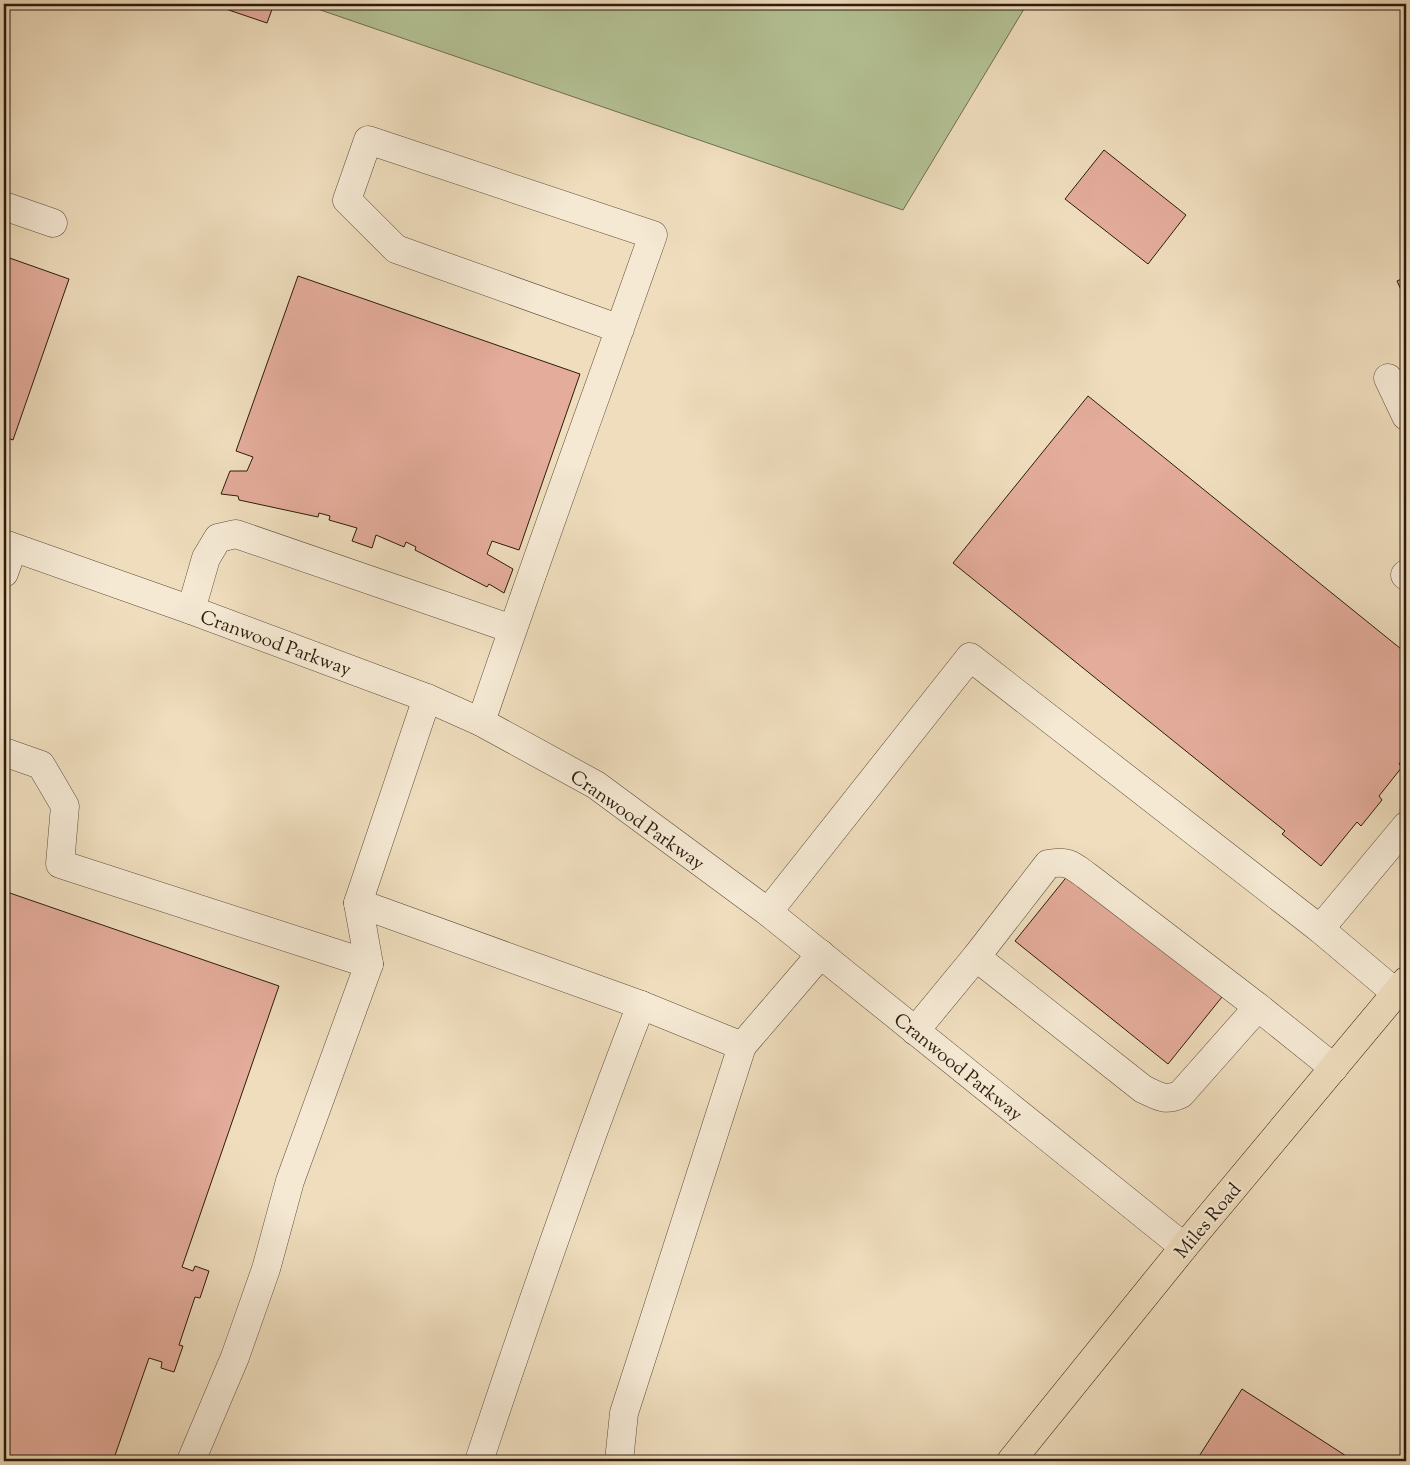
<svg xmlns="http://www.w3.org/2000/svg" width="1410" height="1465" font-family="'Sorts Mill Goudy',serif">
<style>
.green{fill:#b4c295;stroke:#706e52}
.building{fill:#e4ac9b;stroke:#2c1b0e}
.lines{fill:none;stroke-linecap:round;stroke-linejoin:round}
.minor-casing{stroke:#5d4c3a;stroke-width:29}
.major-casing{stroke:#2c1b0e;stroke-width:29}
.minor{stroke:#f5e9d4;stroke-width:28}
.major{stroke:#efddbd;stroke-width:28}
.labels{text-anchor:middle;stroke-width:4.5;stroke-linejoin:round;paint-order:stroke}
.street-label{font-size:19px;fill:#2c1b0e;stroke:#f5e9d4}
</style>
<rect width="100%" height="100%" fill="#efddbd"/>
<filter id="stains"><feTurbulence type="fractalNoise" baseFrequency=".004" numOctaves="4"/><feColorMatrix values="0 0 0 0 .2 0 0 0 0 .09 0 0 0 0 .02 0 0 0 .5 -.17"/></filter>
<radialGradient id="worn" r=".72"><stop offset=".6" stop-color="#630" stop-opacity="0"/><stop offset="1" stop-color="#630" stop-opacity=".3"/></radialGradient>
<!-- green -->
<path class="green" d="M 303,4 L 1027,4 L 903,210 Z"/>
<!-- building -->
<g class="building">
<path d="M 211,4 L 274,4 L 267,23 Z"/>
<path d="M 1104,150 L 1186,215 L 1148,264 L 1065,199 Z"/>
<path d="M 4,256 L 69,279 L 13,440 L 4,437 Z"/>
<path d="M 298,276 L 580,374 L 519,550 L 492,541 L 487,554 L 513,569 L 504,593 L 489,584 L 487,587 L 415,550 L 416,547 L 406,542 L 404,547 L 376,535 L 372,548 L 352,541 L 357,528 L 329,520 L 330,516 L 319,513 L 318,517 L 239,500 L 238,496 L 221,494 L 230,471 L 247,471 L 253,457 L 236,451 Z"/>
<path d="M 1406,277 L 1406,301 L 1397,281 Z"/>
<path d="M 1088,396 L 1406,653 L 1406,755 L 1399,764 L 1402,767 L 1379,796 L 1382,800 L 1361,826 L 1357,822 L 1321,866 L 1282,834 L 1285,831 L 953,563 Z"/>
<path d="M 1069,874 L 1222,997 L 1168,1064 L 1015,941 Z"/>
<path d="M 4,891 L 279,986 L 182,1267 L 193,1271 L 195,1266 L 209,1271 L 200,1298 L 195,1297 L 179,1345 L 183,1346 L 174,1372 L 161,1368 L 162,1362 L 149,1358 L 113,1461 L 4,1461 Z"/>
<path d="M 1242,1389 L 1354,1461 L 1196,1461 Z"/>
</g>
<g class="lines">
<defs>
<g id="minor">
<path d="M 4,206 L 53,223"/>
<path d="M 1388,378 L 1406,416"/>
<path d="M 4,544 L 191,610 L 427,698 L 481,722 L 596,785 L 768,912 L 1184,1247"/>
<path d="M 4,573 L 13,548"/>
<path d="M 1406,574 L 1405,575 L 1406,576"/>
<path d="M 191,610 L 206,558 L 218,538 L 236,534 L 512,629"/>
<path d="M 481,722 C 536,559 596,397 653,235 L 368,140 L 347,200 L 396,249 L 620,329"/>
<path d="M 4,752 L 41,765 L 65,806 L 60,864 L 369,964"/>
<path d="M 358,903 L 641,1005 C 582,1156 530,1308 479,1461"/>
<path d="M 768,912 L 970,657 L 1320,929"/>
<path d="M 976,957 L 1143,1089 C 1158,1096 1165,1102 1181,1094 L 1258,1007 L 1334,1068"/>
<path d="M 1396,993 L 1320,929 L 1406,826"/>
<path d="M 641,1005 L 742,1046 L 821,954"/>
<path d="M 915,1031 L 976,957 L 1048,864 C 1068,860 1072,865 1087,876 L 1258,1007"/>
<path d="M 191,1461 L 235,1357 L 266,1269 L 290,1181 L 369,964 L 358,903 L 427,698"/>
<path d="M 619,1461 L 624,1413 L 742,1046"/>
</g>
<path id="major" d="M 1011,1461 L 1184,1247 L 1406,981"/>
</defs>
<!-- minor casing -->
<use href="#minor" class="minor-casing"/>
<!-- major casing -->
<use href="#major" class="major-casing"/>
<!-- minor -->
<use href="#minor" class="minor"/>
<!-- major -->
<use href="#major" class="major"/>
</g>
<g class="labels">
<!-- street labels -->
<g class="street-label">
<text transform="translate(276 642) rotate(20)" y="7">Cranwood Parkway</text>
<text transform="translate(638 819) rotate(35)" y="7">Cranwood Parkway</text>
<text transform="translate(959 1066) rotate(39)" y="7">Cranwood Parkway</text>
<text transform="translate(1207 1220) rotate(-50)" y="7">Miles Road</text>
</g>
</g>
<!-- margin -->
<rect width="1410" height="1465" fill="none" stroke="#efddbd" stroke-width="20"/>
<rect x="5" y="5" width="1400" height="1455" fill="none" stroke="#2c1b0e" stroke-width="2.5"/>
<rect x="10" y="10" width="1390" height="1445" fill="none" stroke="#2c1b0e"/>
<rect width="100%" height="100%" filter="url(#stains)"/>
<rect width="100%" height="100%" fill="url(#worn)"/>
</svg>
